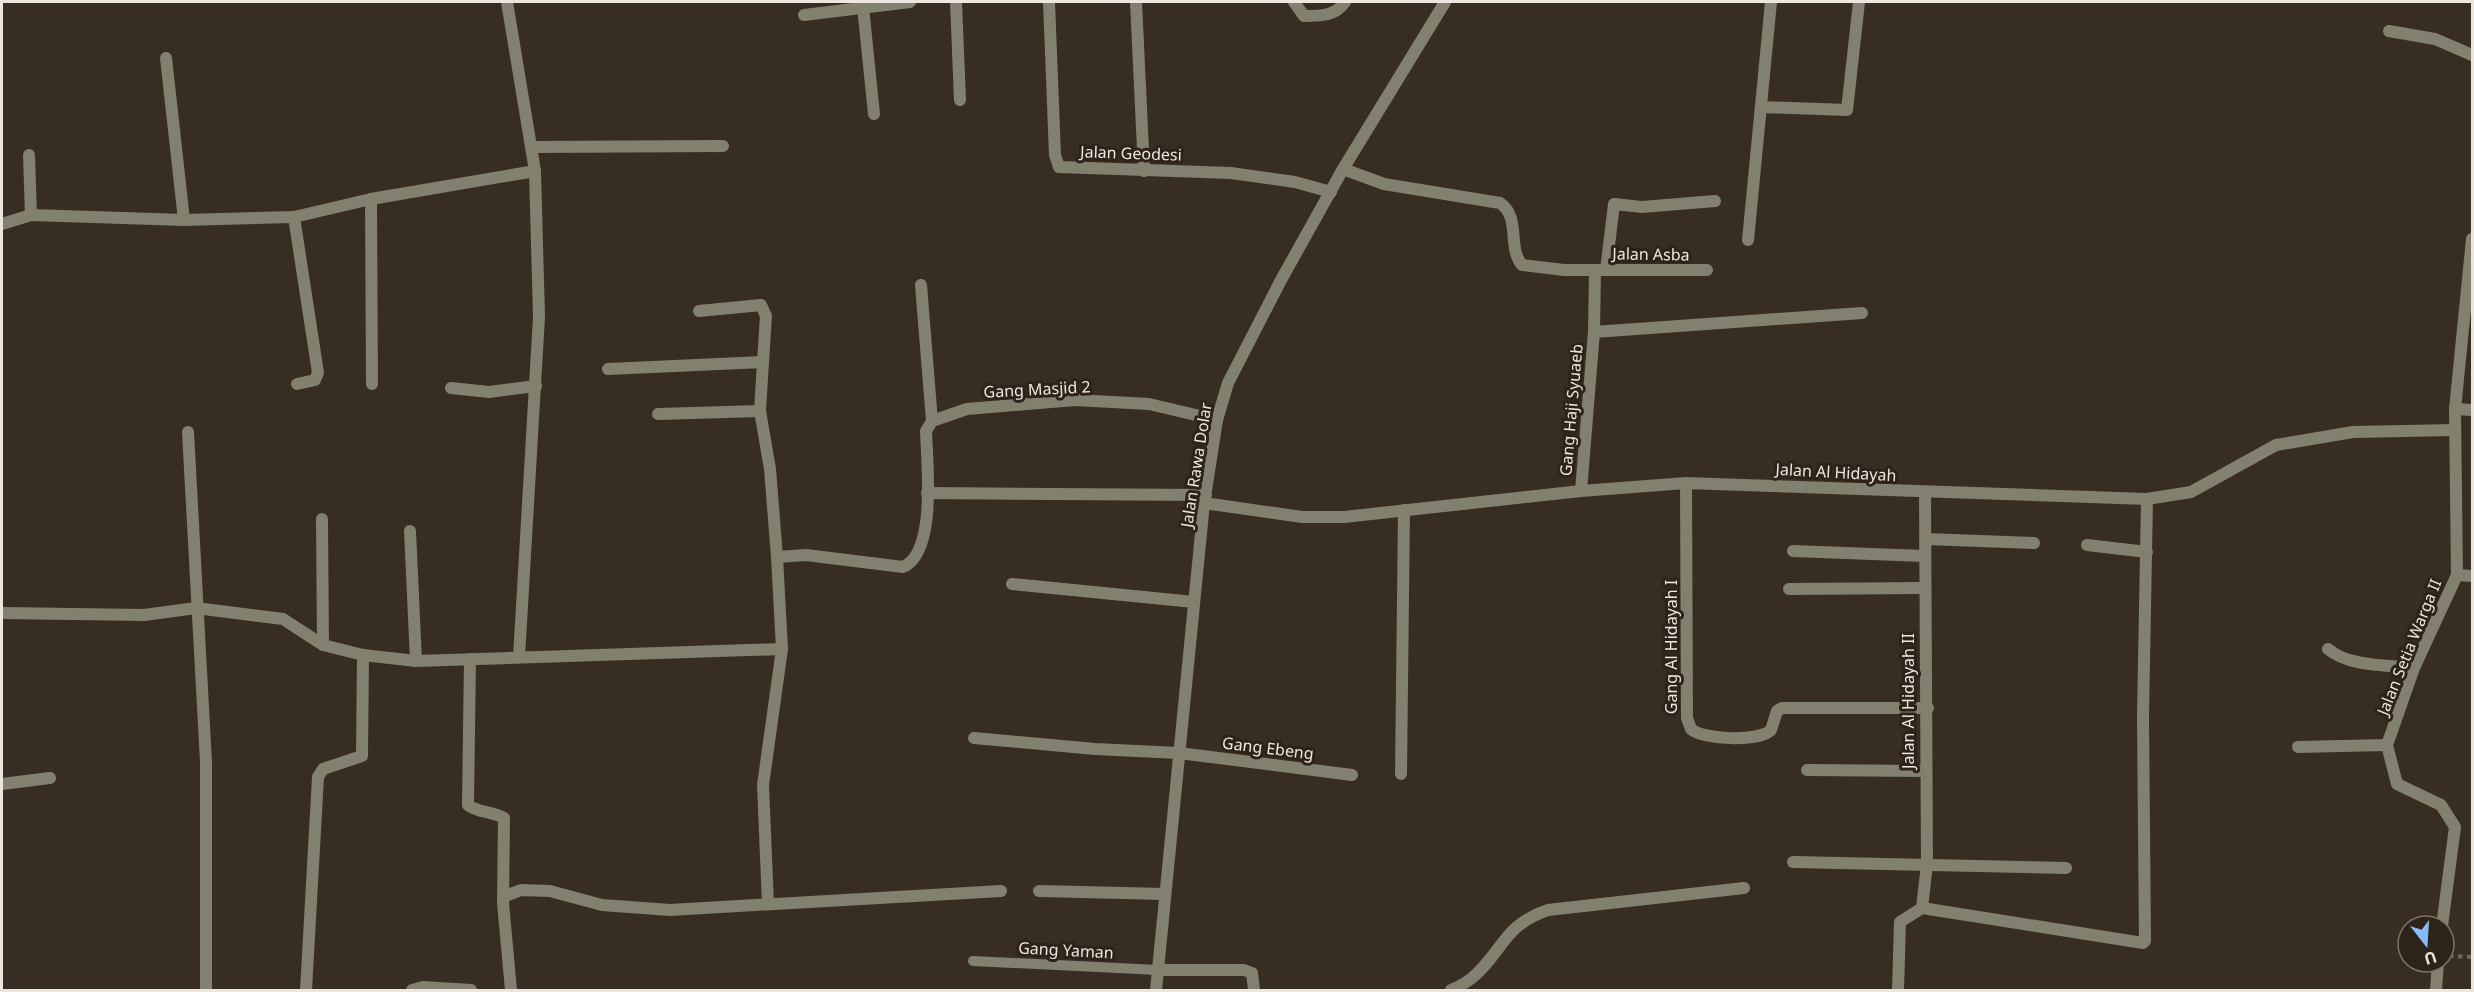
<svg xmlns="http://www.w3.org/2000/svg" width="2474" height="992" font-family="'Noto Sans',sans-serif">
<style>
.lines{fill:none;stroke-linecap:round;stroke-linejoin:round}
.path{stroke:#70665d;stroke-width:4;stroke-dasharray:4.5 4.5;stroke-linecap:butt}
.service{stroke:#82806f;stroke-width:10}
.minor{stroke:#82806f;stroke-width:12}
.tertiary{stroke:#82806f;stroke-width:12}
.labels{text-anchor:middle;stroke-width:6;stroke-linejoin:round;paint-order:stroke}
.street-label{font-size:16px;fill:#ede6df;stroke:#2e2319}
</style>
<rect width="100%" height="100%" fill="#382d23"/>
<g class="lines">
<!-- path -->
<path class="path" d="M 2449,956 L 2472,957"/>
<!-- service -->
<path class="service" d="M 973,961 L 1158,970"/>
<!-- minor -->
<g class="minor">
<path d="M 956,2 L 960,100"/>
<path d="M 1049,2 L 1055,155 L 1059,167 L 1231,173 L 1295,182 L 1331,192"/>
<path d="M 1136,2 L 1144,171"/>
<path d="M 1294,2 L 1304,16 C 1320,16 1336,16 1345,2"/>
<path d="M 863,7 L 874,114"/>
<path d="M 804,15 L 910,2"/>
<path d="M 2389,31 L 2435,39 L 2472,55"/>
<path d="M 166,58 L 184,220"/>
<path d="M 1761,107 L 1847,110 L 1859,2"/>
<path d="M 533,147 L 723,146"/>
<path d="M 29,155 L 31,215"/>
<path d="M 1343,169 L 1384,184 L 1500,203 C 1521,217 1507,247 1522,265 L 1564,270 L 1707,270"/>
<path d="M 371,199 L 372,384"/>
<path d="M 294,217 L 318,373 L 315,380 L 297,384"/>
<path d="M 2,224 L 31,215 L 184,220 L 294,217 L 371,199 L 535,171 L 507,2"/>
<path d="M 1748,240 L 1771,2"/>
<path d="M 1606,270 L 1614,204 L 1642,207 L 1715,201"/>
<path d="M 921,285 L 932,421"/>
<path d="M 699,311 L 761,305 L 766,316 L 763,362"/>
<path d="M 1594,332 L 1862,313"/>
<path d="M 608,369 L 763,362 L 760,411 L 770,469 L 777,557"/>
<path d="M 451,388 L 489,392 L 536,386"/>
<path d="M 2455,409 L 2472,410"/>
<path d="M 658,414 L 760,411"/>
<path d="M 188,432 L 206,762 L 206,990"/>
<path d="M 1686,483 L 1687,718 L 1691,729 C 1703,740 1759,742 1771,730 L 1777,711 L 1782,708 L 1928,708"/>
<path d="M 1581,491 L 1594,332 L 1595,270"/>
<path d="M 927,493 L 1206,495"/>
<path d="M 1204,503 L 1302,517 L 1344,517 L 1581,491 L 1686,483 L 2147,499 L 2191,492 L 2276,445 L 2353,432 L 2455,430"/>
<path d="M 322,519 L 323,645"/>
<path d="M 410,531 L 416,661"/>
<path d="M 1925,539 L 2034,543"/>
<path d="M 2087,545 L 2147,552"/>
<path d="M 1793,551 L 1924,556"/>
<path d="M 2457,575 L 2472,576"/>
<path d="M 1012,584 L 1194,602"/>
<path d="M 1789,589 L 1924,588"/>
<path d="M 2,613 L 144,615 L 196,608 L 283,619 L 323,645 L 363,655 L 416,661 L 782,649"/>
<path d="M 2328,649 C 2349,667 2388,665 2414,668"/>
<path d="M 519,657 L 539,317 L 535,171"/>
<path d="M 470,659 L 468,805 C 478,813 492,811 504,818 L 503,903 L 511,990"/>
<path d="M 974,738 L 1095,749 L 1179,753 L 1352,775"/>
<path d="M 2298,747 L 2387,745"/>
<path d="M 1807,770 L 1925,771"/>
<path d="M 1401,774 L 1404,510"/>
<path d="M 2,784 L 50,778"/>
<path d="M 1793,862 L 2066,868"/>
<path d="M 1039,891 L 1165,894"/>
<path d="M 503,897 L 521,890 L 550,891 L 602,905 L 670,910 L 1001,891"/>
<path d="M 768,904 L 763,785 L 782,649 L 777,557 L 806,555 L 903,567 C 937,553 927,463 926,431 L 932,421 L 967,409 L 1075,400 L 1149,404 L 1217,420"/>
<path d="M 1922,908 L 1927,864 L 1925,493"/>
<path d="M 2442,926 L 2455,827 L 2441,805 L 2397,784 L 2387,745 L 2414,668 L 2457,575 L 2455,409 L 2472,239"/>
<path d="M 1158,970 L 1244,970 L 1252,973 L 1254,990"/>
<path d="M 306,990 L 318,777 L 323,769 L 362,756 L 363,655"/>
<path d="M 412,990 L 423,987 L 471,990"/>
<path d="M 1451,990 C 1458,987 1466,983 1472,978 C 1503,952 1503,925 1548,910 L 1744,888"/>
<path d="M 1898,990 L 1900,922 L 1922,908 L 2143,943 L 2145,941 L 2143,717 L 2147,499"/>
<path d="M 2436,990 L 2438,962"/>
</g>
<!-- tertiary -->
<path class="tertiary" d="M 1156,990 L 1204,503 L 1217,420 L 1228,383 L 1281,280 L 1343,169 L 1445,2"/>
</g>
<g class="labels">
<!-- street labels -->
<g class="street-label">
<text transform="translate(1131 153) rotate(2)" y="6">Jalan Geodesi</text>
<text transform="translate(1651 254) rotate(1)" y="6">Jalan Asba</text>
<text transform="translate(1037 389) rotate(-3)" y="6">Gang Masjid 2</text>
<text transform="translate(1571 410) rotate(-85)" y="6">Gang Haji Syuaeb</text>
<text transform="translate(1196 465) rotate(-81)" y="6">Jalan Rawa Dolar</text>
<text transform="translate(1836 472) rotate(3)" y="6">Jalan Al Hidayah</text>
<text transform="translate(1671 647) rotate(-90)" y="6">Gang Al Hidayah I</text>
<text transform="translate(2409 647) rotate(-68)" y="6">Jalan Setia Warga II</text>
<text transform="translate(1908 701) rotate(-90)" y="6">Jalan Al Hidayah II</text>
<text transform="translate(1268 748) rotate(7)" y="6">Gang Ebeng</text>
<text transform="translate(1066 950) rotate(3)" y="6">Gang Yaman</text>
</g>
</g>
<!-- border -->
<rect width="2474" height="992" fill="none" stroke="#ede6df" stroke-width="6"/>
<!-- north arrow -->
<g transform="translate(2426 944) rotate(163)"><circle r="28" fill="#2e2319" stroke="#7a7168" stroke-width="1.5"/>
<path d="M0-4.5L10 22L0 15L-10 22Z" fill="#86bbfb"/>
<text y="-9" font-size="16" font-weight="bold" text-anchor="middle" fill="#ede6df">U</text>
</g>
</svg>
